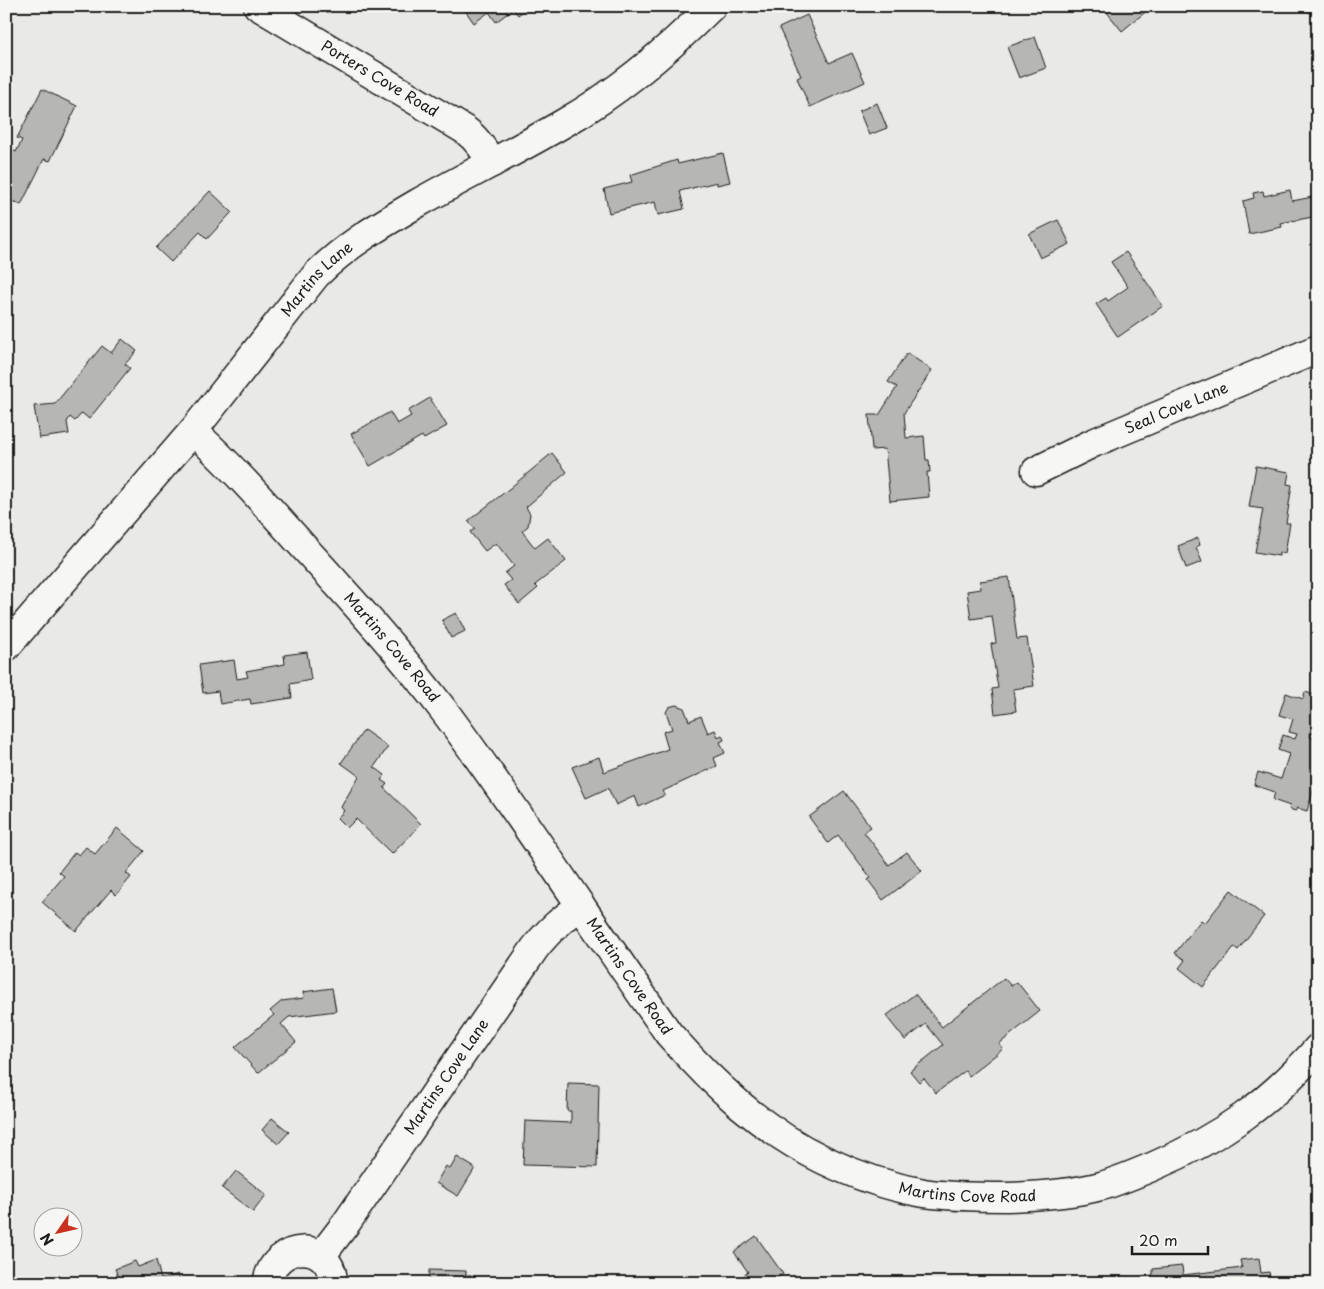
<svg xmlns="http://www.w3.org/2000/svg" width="1324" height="1289" font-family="'Playpen Sans',sans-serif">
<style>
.building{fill:#b6b6b3;stroke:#1c1c1c}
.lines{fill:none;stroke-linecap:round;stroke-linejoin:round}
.minor-casing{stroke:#1c1c1c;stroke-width:31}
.minor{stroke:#f6f6f2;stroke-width:28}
.labels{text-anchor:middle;stroke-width:4;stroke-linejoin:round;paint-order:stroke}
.street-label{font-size:15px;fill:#1c1c1c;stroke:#f6f6f2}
</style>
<rect width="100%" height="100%" fill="#e9e9e5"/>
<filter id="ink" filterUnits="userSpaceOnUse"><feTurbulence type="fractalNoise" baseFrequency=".02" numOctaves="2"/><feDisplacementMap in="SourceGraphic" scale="10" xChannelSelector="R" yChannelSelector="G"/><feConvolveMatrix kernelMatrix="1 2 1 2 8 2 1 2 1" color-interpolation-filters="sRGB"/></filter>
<g filter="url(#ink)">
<!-- building -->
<g class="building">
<path d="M 438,6 L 451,6 L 443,12 Z"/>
<path d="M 462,6 L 530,6 L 518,15 L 513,9 L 496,22 L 489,12 L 474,23 Z"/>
<path d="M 1102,6 L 1147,6 L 1149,9 L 1122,31 Z"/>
<path d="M 1290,6 L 1318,6 L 1318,15 Z"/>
<path d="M 807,15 L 829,63 L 852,53 L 865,82 L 810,107 L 797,78 L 801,76 L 779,28 Z"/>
<path d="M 1035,37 L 1046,68 L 1019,78 L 1007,47 Z"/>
<path d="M 42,89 L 77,106 L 50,161 L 44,159 L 21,205 L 6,198 L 6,150 L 7,147 L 16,152 L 22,140 L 17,138 Z"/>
<path d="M 877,103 L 887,128 L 869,135 L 859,111 Z"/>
<path d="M 723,153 L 730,182 L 717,185 L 717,182 L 680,191 L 684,209 L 658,215 L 655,202 L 609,213 L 604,189 L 632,182 L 630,175 L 677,160 L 678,164 Z"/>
<path d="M 1290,190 L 1292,201 L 1318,196 L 1318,216 L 1281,223 L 1282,227 L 1249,234 L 1243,201 L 1254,198 L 1253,193 L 1263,191 L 1264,196 Z"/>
<path d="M 210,191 L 232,212 L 207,239 L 200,232 L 171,262 L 156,248 Z"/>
<path d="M 1058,220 L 1070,244 L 1040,258 L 1029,234 Z"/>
<path d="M 1126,252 L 1163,306 L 1118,337 L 1096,304 L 1106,298 L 1108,301 L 1128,287 L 1111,262 Z"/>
<path d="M 122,339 L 137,351 L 125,364 L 130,368 L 89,419 L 82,413 L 75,421 L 70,417 L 67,422 L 69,434 L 39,438 L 34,406 L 55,404 L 102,346 L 111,353 Z"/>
<path d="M 907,353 L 932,370 L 904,413 L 906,438 L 924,436 L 926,460 L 929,460 L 930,472 L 927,472 L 929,497 L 890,501 L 885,449 L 872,450 L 869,415 L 879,415 L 897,387 L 888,382 Z"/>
<path d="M 430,398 L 447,426 L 424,439 L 422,436 L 370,466 L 351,434 L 390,412 L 397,424 L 411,416 L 408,411 Z"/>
<path d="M 552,453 L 567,472 L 526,507 L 530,514 L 528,526 L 522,531 L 535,548 L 548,538 L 566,561 L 535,585 L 538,588 L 519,604 L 504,585 L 511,580 L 505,573 L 514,566 L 496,543 L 485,551 L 470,532 L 475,529 L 468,521 L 510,488 Z"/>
<path d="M 1256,466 L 1289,472 L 1287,484 L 1292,485 L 1286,523 L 1290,523 L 1285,553 L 1279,552 L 1279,556 L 1255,552 L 1263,509 L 1249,507 Z"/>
<path d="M 1198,538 L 1200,545 L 1196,547 L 1202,562 L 1186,568 L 1178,546 Z"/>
<path d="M 1009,577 L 1017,639 L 1027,638 L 1034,686 L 1013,689 L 1016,711 L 995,714 L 992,689 L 998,688 L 991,644 L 996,643 L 992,616 L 971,619 L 967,591 L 981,589 L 980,581 Z"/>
<path d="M 456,613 L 465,631 L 451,638 L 442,620 Z"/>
<path d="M 307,652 L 311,680 L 290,684 L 292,698 L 251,704 L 250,699 L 220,704 L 218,691 L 203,693 L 199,665 L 234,660 L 237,679 L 248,677 L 246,671 L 285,664 L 284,655 Z"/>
<path d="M 1305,692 L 1318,696 L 1318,735 L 1311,733 L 1310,737 L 1318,740 L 1318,789 L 1314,788 L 1307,811 L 1297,808 L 1296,811 L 1289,809 L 1290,806 L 1273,800 L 1275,792 L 1254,785 L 1258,772 L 1281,779 L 1289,754 L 1278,750 L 1283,735 L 1295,739 L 1297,734 L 1289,732 L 1293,719 L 1279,715 L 1286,693 L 1303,699 Z"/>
<path d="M 676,705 L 684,708 L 689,721 L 701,716 L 708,733 L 715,730 L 718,737 L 722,735 L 724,740 L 720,742 L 725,753 L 714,758 L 717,766 L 663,791 L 665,795 L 639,807 L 635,796 L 616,805 L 608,788 L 586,798 L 572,767 L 599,757 L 604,772 L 668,749 L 663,732 L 672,729 L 666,712 L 669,707 Z"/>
<path d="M 364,730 L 388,747 L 374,767 L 385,775 L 381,780 L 387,784 L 384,788 L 421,824 L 392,854 L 356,819 L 347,828 L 337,818 L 344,811 L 341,807 L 359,776 L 341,763 Z"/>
<path d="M 844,791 L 871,827 L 864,832 L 889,865 L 907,852 L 922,871 L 883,900 L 868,880 L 871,878 L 838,835 L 828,843 L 809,817 Z"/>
<path d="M 117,828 L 144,851 L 126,873 L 131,877 L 116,895 L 111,890 L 76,931 L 42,902 L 64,876 L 59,872 L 75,852 L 79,855 L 86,847 L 95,854 Z"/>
<path d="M 1231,890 L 1264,916 L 1238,950 L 1234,947 L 1203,987 L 1179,968 L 1185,960 L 1175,953 L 1201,920 L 1205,923 Z"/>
<path d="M 1004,978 L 1011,986 L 1017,982 L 1040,1011 L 999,1044 L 1003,1049 L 969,1076 L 965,1071 L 936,1093 L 924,1078 L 919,1082 L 910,1071 L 943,1045 L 926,1024 L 905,1040 L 886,1016 L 915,994 L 942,1027 Z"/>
<path d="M 332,988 L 336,1011 L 289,1017 L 281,1024 L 296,1042 L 258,1073 L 235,1047 L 274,1015 L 270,1011 L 282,1001 L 304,998 L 303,992 Z"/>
<path d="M 568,1083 L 599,1084 L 597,1167 L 523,1165 L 525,1121 L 571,1123 L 571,1111 L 567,1111 Z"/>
<path d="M 272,1118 L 289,1132 L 278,1144 L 262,1130 Z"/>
<path d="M 457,1157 L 475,1168 L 458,1196 L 436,1183 L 446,1166 L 450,1169 Z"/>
<path d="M 236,1171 L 266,1195 L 253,1212 L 222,1188 Z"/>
<path d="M 756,1236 L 783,1274 L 772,1281 L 773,1283 L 734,1283 L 748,1272 L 734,1252 Z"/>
<path d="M 1259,1258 L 1261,1273 L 1269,1272 L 1271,1283 L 1144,1283 L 1143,1276 L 1153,1275 L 1153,1269 L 1182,1266 L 1183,1275 L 1242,1268 L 1240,1260 Z"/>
<path d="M 156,1260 L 161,1279 L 178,1274 L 181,1283 L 121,1283 L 115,1269 L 135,1261 L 138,1267 Z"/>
<path d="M 429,1270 L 466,1271 L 466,1278 L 487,1279 L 487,1283 L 429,1283 Z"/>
</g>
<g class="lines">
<defs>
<g id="minor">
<path id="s1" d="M 258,6 L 465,130 C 477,139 484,150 492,163"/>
<path id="s2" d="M 193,431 C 231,465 265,504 300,543 C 351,599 402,655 448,716 C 525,820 595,929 669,1034 C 713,1084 763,1131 824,1160 C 855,1175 890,1187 924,1193 C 951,1197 980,1197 1007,1197 C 1038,1196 1071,1194 1101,1186 C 1119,1181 1137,1173 1154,1166 C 1220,1138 1271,1102 1318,1048"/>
<path id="s3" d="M 1036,471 L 1093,443 L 1318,349"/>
<path id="s4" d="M 6,647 L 193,431 L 316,275 C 346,245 382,224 418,203 C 466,176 516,151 564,123 C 619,92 667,51 712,6"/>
<path id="s5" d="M 321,1256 L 347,1222 L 535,948 C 550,929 562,919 581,906"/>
<path d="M 267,1283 C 274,1241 332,1238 333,1283"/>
</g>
</defs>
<!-- minor casing -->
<use href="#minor" class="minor-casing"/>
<!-- minor -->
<use href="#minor" class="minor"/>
</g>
</g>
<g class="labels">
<!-- street labels -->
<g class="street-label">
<text dy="5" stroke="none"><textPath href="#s1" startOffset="142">Porters Cove Road</textPath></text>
<text dy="5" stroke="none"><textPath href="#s4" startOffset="482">Martins Lane</textPath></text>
<text dy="5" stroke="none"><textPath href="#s3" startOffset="154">Seal Cove Lane</textPath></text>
<text dy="5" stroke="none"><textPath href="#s2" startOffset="294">Martins Cove Road</textPath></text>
<text dy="5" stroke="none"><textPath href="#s2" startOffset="700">Martins Cove Road</textPath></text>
<text dy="5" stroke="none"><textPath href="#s5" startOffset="219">Martins Cove Lane</textPath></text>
<text dy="5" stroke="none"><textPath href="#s2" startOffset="1120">Martins Cove Road</textPath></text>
</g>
</g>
<!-- margin -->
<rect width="1324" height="1289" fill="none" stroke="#f6f6f2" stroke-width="25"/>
<rect x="12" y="12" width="1299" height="1264" fill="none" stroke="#1c1c1c" stroke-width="2" filter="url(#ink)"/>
<!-- north arrow -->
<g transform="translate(58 1232) rotate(236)"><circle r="24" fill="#f6f6f2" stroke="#9f9f9c"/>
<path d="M0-4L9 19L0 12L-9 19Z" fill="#c8321e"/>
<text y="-8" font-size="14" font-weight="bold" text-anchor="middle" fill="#1c1c1c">N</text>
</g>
<!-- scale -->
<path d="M1132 1246v8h76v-8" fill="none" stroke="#1c1c1c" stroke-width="2.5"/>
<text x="1139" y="1246" font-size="15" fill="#1c1c1c" stroke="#f6f6f2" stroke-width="4" paint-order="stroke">20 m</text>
</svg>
